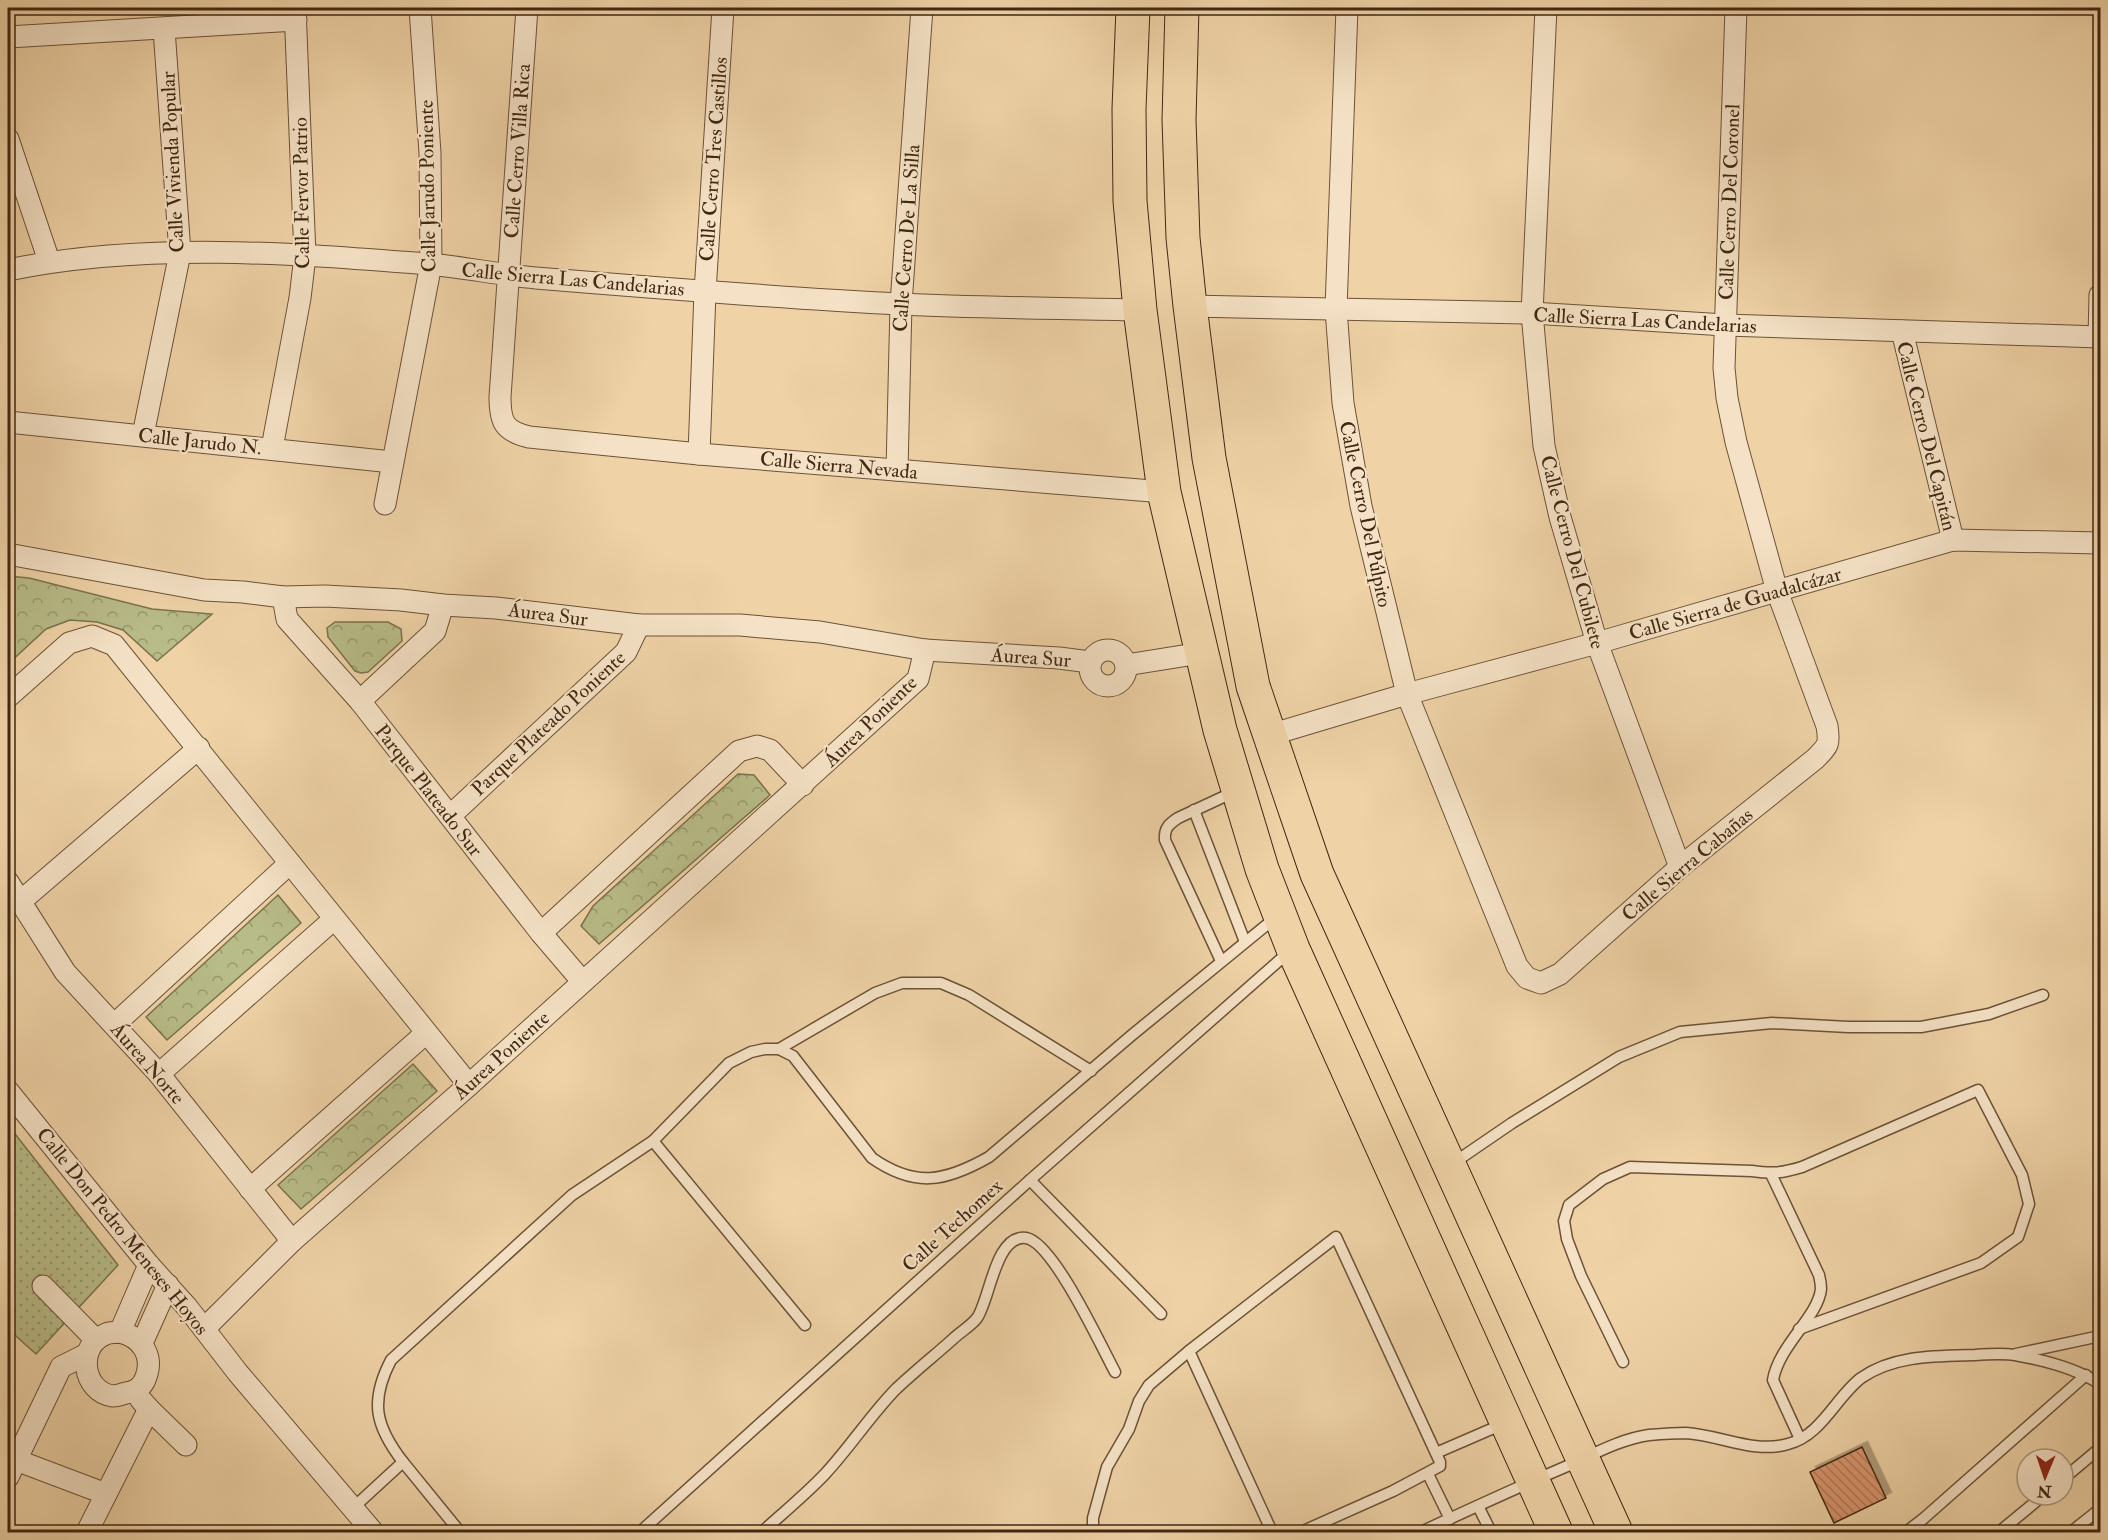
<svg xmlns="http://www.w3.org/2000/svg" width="2108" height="1540" font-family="'IM FELL Double Pica',serif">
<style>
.grass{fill:url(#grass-dots);stroke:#7c724d;stroke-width:1.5}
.park{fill:url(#park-crowns);stroke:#7c724d;stroke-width:1.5}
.building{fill:url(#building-back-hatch);stroke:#412712;stroke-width:1.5;filter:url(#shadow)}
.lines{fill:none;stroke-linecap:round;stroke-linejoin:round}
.service-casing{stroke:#6c5237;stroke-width:13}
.minor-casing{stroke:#6c5237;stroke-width:23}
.primary-casing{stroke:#412712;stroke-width:35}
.service{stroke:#f5e2c6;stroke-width:10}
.minor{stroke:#f5e2c6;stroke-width:21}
.primary{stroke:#efd3a7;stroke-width:33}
.labels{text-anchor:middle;stroke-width:4.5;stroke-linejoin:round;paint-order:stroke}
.street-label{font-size:20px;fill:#412712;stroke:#f5e2c6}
</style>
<defs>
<pattern id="grass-dots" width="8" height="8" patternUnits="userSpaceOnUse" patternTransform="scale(1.5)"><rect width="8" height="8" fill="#b8bc88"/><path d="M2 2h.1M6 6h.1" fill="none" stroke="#97996e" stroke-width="1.8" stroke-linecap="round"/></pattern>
<pattern id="park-crowns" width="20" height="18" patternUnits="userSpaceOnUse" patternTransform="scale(1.5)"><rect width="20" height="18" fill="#b8bc88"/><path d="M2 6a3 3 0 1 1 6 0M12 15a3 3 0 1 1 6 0" fill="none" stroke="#97996e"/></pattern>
<pattern id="building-back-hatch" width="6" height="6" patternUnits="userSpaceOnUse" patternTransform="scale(1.5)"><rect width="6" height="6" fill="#da966e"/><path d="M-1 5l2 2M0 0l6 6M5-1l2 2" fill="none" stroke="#b27a59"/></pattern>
<filter id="shadow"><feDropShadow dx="5.5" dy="-5.5" stdDeviation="0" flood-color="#0004"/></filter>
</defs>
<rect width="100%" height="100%" fill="#efd3a7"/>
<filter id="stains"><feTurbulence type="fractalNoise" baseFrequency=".00333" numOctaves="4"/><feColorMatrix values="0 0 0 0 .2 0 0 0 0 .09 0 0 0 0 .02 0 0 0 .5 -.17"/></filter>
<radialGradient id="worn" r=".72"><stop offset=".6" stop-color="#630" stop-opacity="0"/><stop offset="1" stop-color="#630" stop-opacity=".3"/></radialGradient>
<!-- grass -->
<path class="grass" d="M 8,1125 L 118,1265 L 36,1354 L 8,1329 Z"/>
<!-- park -->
<g class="park">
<path d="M 8,576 L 29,578 L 152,609 L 212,614 L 157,661 L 123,630 L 97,622 L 70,620 L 46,629 L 8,664 Z"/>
<path d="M 335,622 L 388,622 L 401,629 L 402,641 L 368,672 L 361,673 L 355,671 L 328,637 L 327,628 Z"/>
<path d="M 738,774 L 754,775 L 770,795 L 599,944 L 581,926 L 593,906 Z"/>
<path d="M 278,895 L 301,923 L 167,1040 L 146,1017 Z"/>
<path d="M 413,1064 L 437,1091 L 301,1209 L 278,1185 Z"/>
</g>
<!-- building -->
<path class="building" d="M 1862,1447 L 1886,1498 L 1834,1523 L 1810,1472 Z"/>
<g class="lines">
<defs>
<g id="service">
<path d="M 1194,810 L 1245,942"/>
<path d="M 1221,961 L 1165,840 C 1164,828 1169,824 1178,818 L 1236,791"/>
<path d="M 779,1049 L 875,993 L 902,983 L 941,983 L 969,995 L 1091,1071"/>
<path d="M 653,1141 L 805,1325"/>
<path d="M 1452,1164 L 1512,1123 L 1619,1057 L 1680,1032 L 1772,1023 L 1848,1027 L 1921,1027 L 1989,1014 L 2043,995"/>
<path d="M 1771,1174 L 1819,1275 C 1820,1279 1821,1285 1821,1289 C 1818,1317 1779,1345 1773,1380 L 1800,1439"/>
<path d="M 1030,1180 L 1161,1314"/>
<path d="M 1189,1351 L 1272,1532"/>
<path d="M 2016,1354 L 2100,1336"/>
<path d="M 1623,1362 L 1581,1276 L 1567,1239 L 1564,1221 L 1569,1205 L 1603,1179 L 1630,1167 L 1752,1171 C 1773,1174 1782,1173 1802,1167 L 1978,1090 L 2022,1175 L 2029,1204 L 2018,1237 L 1981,1263 L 1799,1329"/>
<path d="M 1436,1453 L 1503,1424"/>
<path d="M 403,1462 L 460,1532"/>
<path d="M 1428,1474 L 1450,1519"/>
<path d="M 2063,1479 L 2100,1448"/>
<path d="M 1478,1506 L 1491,1532"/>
<path d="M 353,1508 L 403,1462 C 376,1427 369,1402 391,1360 L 572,1195 L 653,1141 L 729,1063 L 751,1052 L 765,1049 L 779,1049 L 793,1056 L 872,1158 C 915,1188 945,1182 989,1157 L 1132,1035 L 1275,918"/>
<path d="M 640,1532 L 1030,1180 L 1290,951"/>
<path d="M 762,1532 C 783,1513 806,1494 825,1474 C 850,1447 870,1416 895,1390 C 914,1372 934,1356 953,1339 C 960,1332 971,1326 977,1318 C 990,1300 995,1234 1026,1238 C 1053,1242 1101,1346 1115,1372"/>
<path d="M 1093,1532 L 1093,1518 L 1107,1467 L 1129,1429 L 1139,1401 L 1149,1385 L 1189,1351 L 1336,1237 L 1440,1462 L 1440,1466 L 1393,1491 L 1301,1532"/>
<path d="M 1421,1532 C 1468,1510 1516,1488 1565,1467 C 1592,1455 1620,1439 1649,1435 C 1661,1434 1674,1433 1686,1433 C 1720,1435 1754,1454 1788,1444 C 1821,1436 1836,1397 1861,1378 C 1894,1355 1936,1356 1975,1355 C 1988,1354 2003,1353 2015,1355 C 2044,1360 2076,1368 2100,1384"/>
<path d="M 1906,1532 L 1923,1519 L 2086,1375"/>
<path d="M 1999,1532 L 2044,1495"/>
<path d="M 2071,1532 L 2100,1509"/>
</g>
<g id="minor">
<path d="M 527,8 L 500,397 C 500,422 504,431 529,437 L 699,454 L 1164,492"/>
<path d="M 1347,8 L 1336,309 L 1343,403 L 1361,506 L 1407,694 L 1517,966 L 1527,978 L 1541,983 L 1560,974 L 1680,867 L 1815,759 C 1828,746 1830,745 1827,726 L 1777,591 L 1736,442 L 1727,398 L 1724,368 L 1736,8"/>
<path d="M 1546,8 L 1532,313 L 1544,446 L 1560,517 L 1597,643 L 1680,867"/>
<path d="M 8,37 L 296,20"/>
<path d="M 8,139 L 49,261"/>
<path d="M 8,270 C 145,242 290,253 428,264 C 464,267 500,275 536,278 C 657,288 779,298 900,304 C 980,308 1060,308 1140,310"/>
<path d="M 1190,306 L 1532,313 L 1725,325 L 2100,337"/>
<path d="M 1902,331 L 1953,540"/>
<path d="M 2099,337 L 2100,295"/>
<path d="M 8,422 L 392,462"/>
<path d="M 143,435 L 180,253 L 164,29"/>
<path d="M 272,448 L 300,298 L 305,256 L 295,8"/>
<path d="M 699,454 L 705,292 L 723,8"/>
<path d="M 897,470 L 901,304 L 922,8"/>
<path d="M 385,504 L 431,264 L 430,153 L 420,8"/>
<path d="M 8,554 L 204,590 L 243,592 L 283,597 L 325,596 L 401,600 L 443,605 L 496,608 L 639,625 L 740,625 L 820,632 L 925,650 L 1059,658 L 1090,662"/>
<path d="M 283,597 L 287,619 L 360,701 L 541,933 L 582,981"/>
<circle cx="1108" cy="668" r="18"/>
<path d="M 1126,665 L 1201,653"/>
<path d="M 8,697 L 69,643 L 92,636 L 114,645 L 469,1085"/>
<path d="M 360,701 L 435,631 L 443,605"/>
<path d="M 1270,735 L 1407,694 L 1597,643 L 1953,540 L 2100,543"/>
<path d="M 450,816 L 626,652 L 639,625"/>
<path d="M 8,882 L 65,972 L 159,1074 L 292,1241"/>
<path d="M 21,901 L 199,748"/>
<path d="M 541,933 L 739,751 L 757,746 L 770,750 L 803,785"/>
<path d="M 115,1024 L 290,863"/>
<path d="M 159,1074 L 334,919"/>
<path d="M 8,1091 L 149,1265 L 187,1307 L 238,1373 L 373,1532"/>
<path d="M 250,1189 L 426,1033"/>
<path d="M 43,1286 L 96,1340"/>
<path d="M 204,1329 L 292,1241 L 469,1085 L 918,679 L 925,650"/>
<path d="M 120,1332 C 141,1337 154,1355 146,1377 C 143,1386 136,1392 126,1393 C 123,1394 116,1396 113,1396 C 82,1392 76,1345 106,1334 C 110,1332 115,1333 120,1332 Z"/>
<path d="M 120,1332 L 149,1265"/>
<path d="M 142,1343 L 168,1285"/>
<path d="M 141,1400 L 149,1409 L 186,1445"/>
<path d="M 16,1460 L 106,1494"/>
<path d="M 8,1477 L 61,1367 L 87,1354"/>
<path d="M 87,1532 L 149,1409"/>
</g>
<g id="primary">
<path d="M 1133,8 L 1129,109 L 1130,201 L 1140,310 L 1164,492 L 1220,730 L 1262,869 L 1293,949 L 1556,1532"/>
<path d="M 1182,8 L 1179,120 L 1183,238 L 1190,306 L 1209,458 L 1253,686 L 1317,874 L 1616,1532"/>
</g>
</defs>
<!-- service casing -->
<use href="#service" class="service-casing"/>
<!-- minor casing -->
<use href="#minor" class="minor-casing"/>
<!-- primary casing -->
<use href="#primary" class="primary-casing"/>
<!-- service -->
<use href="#service" class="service"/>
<!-- minor -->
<use href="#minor" class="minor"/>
<!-- primary -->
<use href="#primary" class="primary"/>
</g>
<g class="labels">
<!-- street labels -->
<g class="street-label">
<text transform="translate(517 151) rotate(-86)" y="7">Calle Cerro Villa Rica</text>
<text transform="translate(713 159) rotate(-86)" y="7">Calle Cerro Tres Castillos</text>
<text transform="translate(172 162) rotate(-93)" y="7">Calle Vivienda Popular</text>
<text transform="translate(427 186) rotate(-91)" y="7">Calle Jarudo Poniente</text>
<text transform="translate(301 193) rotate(-91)" y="7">Calle Fervor Patrio</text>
<text transform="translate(1729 202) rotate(-88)" y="7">Calle Cerro Del Coronel</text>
<text transform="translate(906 238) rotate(-86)" y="7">Calle Cerro De La Silla</text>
<text transform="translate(573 279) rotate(5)" y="7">Calle Sierra Las Candelarias</text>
<text transform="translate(1645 320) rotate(3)" y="7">Calle Sierra Las Candelarias</text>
<text transform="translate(1927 436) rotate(76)" y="7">Calle Cerro Del Capitán</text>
<text transform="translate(200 441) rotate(6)" y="7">Calle Jarudo N.</text>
<text transform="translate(839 465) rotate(5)" y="7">Calle Sierra Nevada</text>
<text transform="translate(1366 514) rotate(78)" y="7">Calle Cerro Del Púlpito</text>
<text transform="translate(1573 552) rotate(75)" y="7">Calle Cerro Del Cubilete</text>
<text transform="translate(1735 603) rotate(-16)" y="7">Calle Sierra de Guadalcázar</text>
<text transform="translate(548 614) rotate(7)" y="7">Áurea Sur</text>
<text transform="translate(1031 657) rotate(4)" y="7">Áurea Sur</text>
<text transform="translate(870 721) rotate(-44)" y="7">Áurea Poniente</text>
<text transform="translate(548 723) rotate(-43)" y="7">Parque Plateado Poniente</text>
<text transform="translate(429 790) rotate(52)" y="7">Parque Plateado Sur</text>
<text transform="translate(1687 864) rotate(-40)" y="7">Calle Sierra Cabañas</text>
<text transform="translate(501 1055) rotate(-42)" y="7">Áurea Poniente</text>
<text transform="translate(148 1063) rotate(49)" y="7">Áurea Norte</text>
<text transform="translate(952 1225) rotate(-42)" y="7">Calle Techomex</text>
<text transform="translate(123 1231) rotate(51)" y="7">Calle Don Pedro Meneses Hoyos</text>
</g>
</g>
<!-- margin -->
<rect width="2108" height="1540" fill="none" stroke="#efd3a7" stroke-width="30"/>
<rect x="9" y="9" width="2090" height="1522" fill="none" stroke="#412712" stroke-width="3"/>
<rect x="15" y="15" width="2078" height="1510" fill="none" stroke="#412712" stroke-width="1.5"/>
<!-- north arrow -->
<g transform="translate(2045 1477) rotate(182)"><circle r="28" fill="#f5e2c6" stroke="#ad977e" stroke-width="1.5"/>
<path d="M0-4.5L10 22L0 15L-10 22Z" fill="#8f2418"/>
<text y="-9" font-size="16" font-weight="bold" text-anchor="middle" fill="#412712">N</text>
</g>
<rect width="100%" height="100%" filter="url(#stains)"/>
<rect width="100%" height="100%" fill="url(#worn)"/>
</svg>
